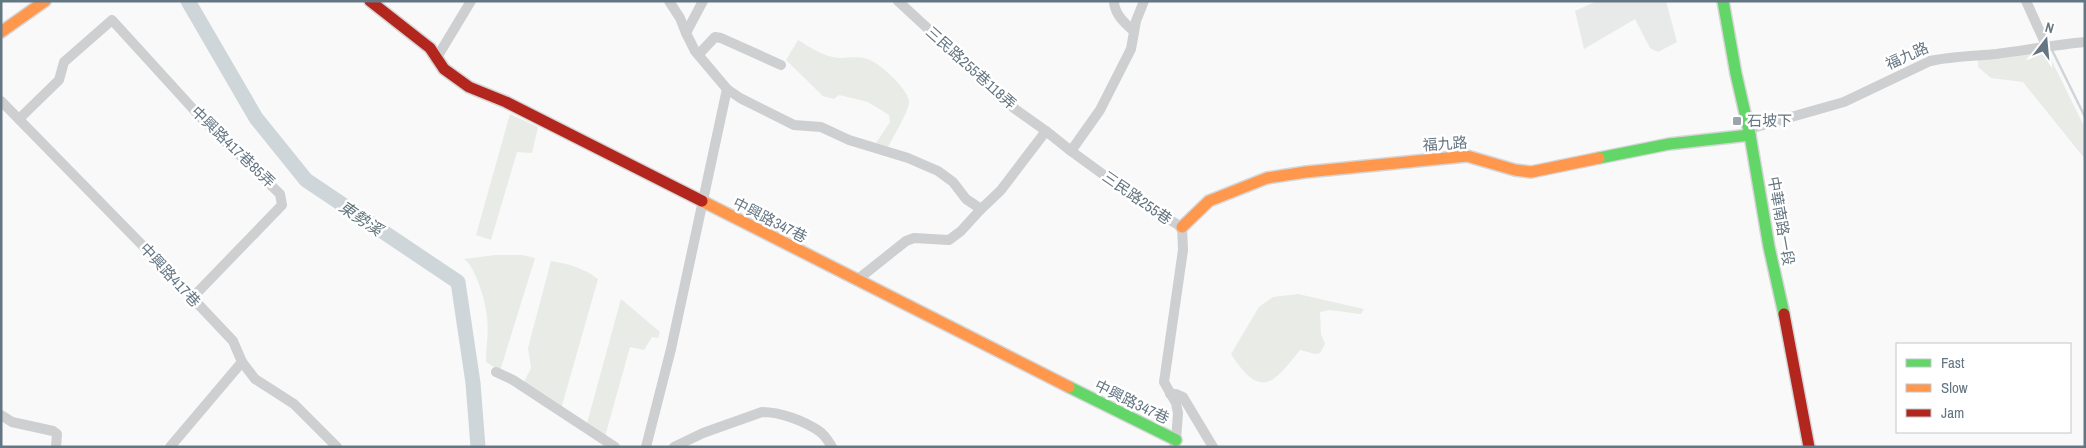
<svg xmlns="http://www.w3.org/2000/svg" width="2086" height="448" font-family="'Archivo Narrow','Noto Sans TC',sans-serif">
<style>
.built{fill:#e8e9e9}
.green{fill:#e8ebe6}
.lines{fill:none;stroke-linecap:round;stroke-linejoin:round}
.stream{stroke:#ced6d9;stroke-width:2.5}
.river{stroke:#ced6d9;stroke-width:15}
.fast-casing{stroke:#d5d6d7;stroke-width:14}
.slow-casing{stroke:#d5d6d7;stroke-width:14}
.jam-casing{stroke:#d5d6d7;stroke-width:14}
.street{stroke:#cecfd0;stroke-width:10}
.fast{stroke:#63d668;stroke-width:11}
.slow{stroke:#ff974d;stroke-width:11}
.jam{stroke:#b3261e;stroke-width:11}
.poi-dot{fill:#99a4ac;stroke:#fff;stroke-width:2}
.labels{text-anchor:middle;stroke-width:5;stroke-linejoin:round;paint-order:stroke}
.street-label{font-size:15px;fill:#657683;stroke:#fff}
.poi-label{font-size:15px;fill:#657683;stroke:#fff;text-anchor:start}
.water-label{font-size:16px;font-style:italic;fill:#60757c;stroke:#fff}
</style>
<rect width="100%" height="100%" fill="#f9f9f9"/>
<!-- built -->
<path class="built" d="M 1597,1 L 1666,1 L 1677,42 L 1658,52 L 1650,48 L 1635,19 L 1584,49 L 1575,11 Z"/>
<!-- green -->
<g class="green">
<path d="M 798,40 C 808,46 821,55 833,57 C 844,60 855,55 867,59 C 878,61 910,91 909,102 C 909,111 893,137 888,147 L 876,143 L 890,122 L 889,115 L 868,102 L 839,95 L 834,99 L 823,96 L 786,60 Z"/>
<path d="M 2045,47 L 2085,128 L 2085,159 L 2023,82 L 1991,78 L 1978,67 L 1978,60 Z"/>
<path d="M 510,114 L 538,127 L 532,153 L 517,152 L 491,240 L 476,235 Z"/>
<path d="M 495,255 L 522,255 L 535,258 L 500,371 L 486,362 C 486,347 489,332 487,317 C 486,303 476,267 464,259 Z"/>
<path d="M 551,261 C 568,264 584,268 598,279 L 561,409 L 524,382 L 531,368 L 528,348 Z"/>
<path d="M 1298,294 L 1364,309 L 1361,314 L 1329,310 L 1320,312 L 1321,334 L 1325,344 L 1320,353 L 1315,354 L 1300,350 C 1273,384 1261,400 1231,354 L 1259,307 L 1273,297 Z"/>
<path d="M 621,299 L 660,332 L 658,338 L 652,337 L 644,350 L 630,347 L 604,440 L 586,427 Z"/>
</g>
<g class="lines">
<!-- stream -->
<path class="stream" d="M 2052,50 L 2085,117"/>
<!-- river -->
<path class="river" d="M 188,1 L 256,118 L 306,180 L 458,282 L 473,383 L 478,447"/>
<defs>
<g id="fast">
<path d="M 1723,1 L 1736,74 L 1750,135 L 1769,247 L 1784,314"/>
<path d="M 1599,158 L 1669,144 L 1750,135"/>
<path d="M 1069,387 L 1176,440"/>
</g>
<g id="slow">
<path d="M 1,32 L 45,1"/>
<path d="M 702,201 L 1069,387"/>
<path d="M 1182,227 L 1209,201 L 1267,178 L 1306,172 L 1467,156 L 1515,170 L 1531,172 L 1599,158"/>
</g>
<g id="jam">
<path d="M 370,1 L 430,48 L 444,69 L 469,87 L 506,102 L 702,201"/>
<path d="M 1784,314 L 1809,447"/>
</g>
</defs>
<!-- fast casing -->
<use href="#fast" class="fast-casing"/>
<!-- slow casing -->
<use href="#slow" class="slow-casing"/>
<!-- jam casing -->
<use href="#jam" class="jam-casing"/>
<!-- street -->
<g class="street">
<path d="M 669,1 L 680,18 L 686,33 L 695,51 L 727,89 L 740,98 L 794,125 L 821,127 L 849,140 L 908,158 L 938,171 L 953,182 L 966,199 L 981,209 L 1001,190 L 1046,131 L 1071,151"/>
<path d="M 898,1 L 1015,109 L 1046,131"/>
<path d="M 1114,1 C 1114,13 1125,24 1134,31"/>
<path d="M 1144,1 L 1136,21 L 1131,49 L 1100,110 L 1071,151 L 1149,208 L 1182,227 L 1183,250 L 1164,382 L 1176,403 L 1178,413 L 1176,440 L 1174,447"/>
<path d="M 2026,1 L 2046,45"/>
<path d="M 686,33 L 703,1"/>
<path d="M 699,54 L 715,37 L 721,38 L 781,65"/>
<path d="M 436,59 L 471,1"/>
<path d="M 1,101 L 193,297 L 199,305 L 233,341 L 242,362 L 255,379 L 294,404 L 337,447"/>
<path d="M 19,119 L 59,80 L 64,62 L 112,20 L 205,122 L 280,194 L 282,205 L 193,297"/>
<path d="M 1749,129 L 1844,102 L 1930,61 C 1952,56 1974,56 1996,54 C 2026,50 2055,45 2085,42"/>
<path d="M 857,280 L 906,241 L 914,238 L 949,240 L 961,231 L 981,209"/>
<path d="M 496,372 L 513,380 L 615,447"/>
<path d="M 1170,394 L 1176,394 L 1183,397 L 1213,447"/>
<path d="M 1,415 L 12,422 L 53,431 L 57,434 L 56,447"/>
<path d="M 170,447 L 242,362"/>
<path d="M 646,447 L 671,349 L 727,89"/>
<path d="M 674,447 L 703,433 L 762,412 C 781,412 804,421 819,431 C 825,435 829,442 832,447"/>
</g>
<!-- fast -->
<use href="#fast" class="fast"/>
<!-- slow -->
<use href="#slow" class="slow"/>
<!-- jam -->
<use href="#jam" class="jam"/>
</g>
<!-- markers -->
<rect class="poi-dot" x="1732" y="116" width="10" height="10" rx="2.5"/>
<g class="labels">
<!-- street labels -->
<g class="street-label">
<text transform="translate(1907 56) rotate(-24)" y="5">福九路</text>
<text transform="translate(971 68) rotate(42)" y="5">三民路255巷118弄</text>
<text transform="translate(1445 144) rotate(-4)" y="5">福九路</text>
<text transform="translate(233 147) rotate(44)" y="5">中興路417巷85弄</text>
<text transform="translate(1137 198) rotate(35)" y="5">三民路255巷</text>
<text transform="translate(770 220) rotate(27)" y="5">中興路347巷</text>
<text transform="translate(1781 221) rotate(80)" y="5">中華南路一段</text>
<text transform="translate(170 275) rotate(47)" y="5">中興路417巷</text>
<text transform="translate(1132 402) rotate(26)" y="5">中興路347巷</text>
</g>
<!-- poi labels -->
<g class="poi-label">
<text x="1747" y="126">石坡下</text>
</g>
<!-- water labels -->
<g class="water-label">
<text transform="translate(361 218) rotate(34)" y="6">東勢溪</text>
</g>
</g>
<!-- border -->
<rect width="2086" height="448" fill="none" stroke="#657683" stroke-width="5"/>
<!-- legend -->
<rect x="1896" y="343" width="175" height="90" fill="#ffffff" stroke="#c1c8cd"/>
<rect x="1906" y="359" width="25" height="8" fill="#63d668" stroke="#c1c8cd"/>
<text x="1941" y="368" font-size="15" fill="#657683">Fast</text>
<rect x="1906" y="384" width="25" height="8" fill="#ff974d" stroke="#c1c8cd"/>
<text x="1941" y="393" font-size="15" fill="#657683">Slow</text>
<rect x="1906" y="409" width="25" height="8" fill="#b3261e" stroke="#c1c8cd"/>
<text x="1941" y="418" font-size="15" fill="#657683">Jam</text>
<!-- north arrow -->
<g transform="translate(2046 40) rotate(16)" stroke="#ffffff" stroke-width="4" paint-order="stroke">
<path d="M0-4L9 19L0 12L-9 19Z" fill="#657683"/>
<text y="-8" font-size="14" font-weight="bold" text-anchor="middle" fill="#657683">N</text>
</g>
</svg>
